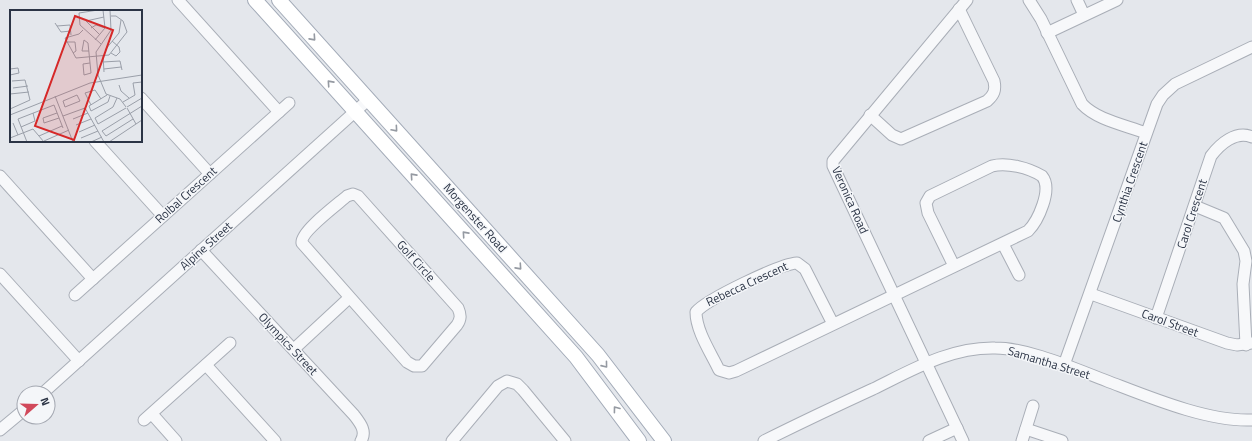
<svg xmlns="http://www.w3.org/2000/svg" width="1252" height="441" font-family="'Titillium Web',sans-serif">
<style>
.lines{fill:none;stroke-linecap:round;stroke-linejoin:round}
.minor-casing{stroke:#a9aeb7;stroke-width:13}
.major-casing{stroke:#a3abb8;stroke-width:16}
.minor{stroke:#f7f8fa;stroke-width:11}
.major{stroke:#fff;stroke-width:14}
.oneway{stroke:#959aa2}
.labels{text-anchor:middle;stroke-width:3;stroke-linejoin:round;paint-order:stroke}
.street-label{font-size:12px;fill:#2b3445;stroke:#f4f6f9}
.inset-road{fill:none;stroke:#9a9fa9;stroke-width:1}
.view{fill:#d62828;fill-opacity:0.15;stroke:#d62828;stroke-width:2}
.inset-edge{fill:none;stroke:#2b3445;stroke-width:2}
</style>
<rect width="100%" height="100%" fill="#e4e7ec"/>
<g class="lines">
<defs>
<g id="minor">
<path d="M 1029,0 L 1041,19 L 1082,104 C 1097,120 1125,125 1146,133"/>
<path d="M 1077,0 L 1084,15"/>
<path d="M 1047,33 L 1117,0"/>
<path d="M 141,98 L 210,174"/>
<path d="M 279,112 L 289,103"/>
<path d="M 870,115 L 892,135 L 901,139 L 987,101 C 994,95 996,90 994,81 L 959,9"/>
<path d="M 95,141 L 163,216"/>
<path d="M 0,176 L 93,279"/>
<path d="M 353,194 L 358,196 L 458,308 C 461,315 461,319 457,325 L 422,366 L 414,366 L 407,362 L 302,243 C 300,232 338,204 347,196 Z"/>
<path d="M 1195,206 L 1224,218 L 1244,251 L 1246,261 L 1243,284 L 1246,345"/>
<path d="M 1003,244 L 1019,275"/>
<path d="M 201,250 L 354,415 C 360,423 367,431 361,441"/>
<path d="M 0,274 L 79,361"/>
<path d="M 1091,294 L 1227,343 L 1237,345 L 1252,343"/>
<path d="M 75,295 L 279,112 L 178,0"/>
<path d="M 1156,318 L 1211,156 C 1220,144 1236,130 1252,137"/>
<path d="M 833,324 L 805,269 L 797,263 C 780,264 707,299 696,312 C 696,331 711,353 719,370 L 729,373 L 736,371 L 1028,231 C 1038,221 1053,189 1042,176 C 1029,168 1007,162 992,166 L 930,196 L 926,203 L 928,213 L 954,266"/>
<path d="M 294,349 L 349,298"/>
<path d="M 206,365 L 275,441"/>
<path d="M 1064,365 L 1157,104 L 1163,95 L 1175,84 L 1252,47"/>
<path d="M 43,393 L 369,99"/>
<path d="M 152,414 L 176,441"/>
<path d="M 144,420 L 230,343"/>
<path d="M 1026,429 L 1062,441"/>
<path d="M 0,430 L 24,410"/>
<path d="M 452,441 L 498,386 L 507,381 L 517,384 L 523,390 L 565,441"/>
<path d="M 764,441 C 800,423 836,406 873,389 C 912,370 950,347 995,348 C 1029,348 1075,369 1107,381 C 1149,397 1208,422 1252,420"/>
<path d="M 929,441 L 957,428"/>
<path d="M 963,441 L 833,166 L 833,161 L 838,155 L 967,0"/>
<path d="M 1022,441 L 1033,406"/>
</g>
<g id="major">
<path d="M 255,0 L 576,357 L 639,441"/>
<path d="M 279,0 L 598,355 L 664,441"/>
</g>
</defs>
<!-- minor casing -->
<use href="#minor" class="minor-casing"/>
<!-- major casing -->
<use href="#major" class="major-casing"/>
<!-- minor -->
<use href="#minor" class="minor"/>
<!-- major -->
<use href="#major" class="major"/>
</g>
<!-- one-way arrows -->
<defs><path id="oneway-chevron" d="M-2-3.5L2.5 0L-2 3.5" fill="none" stroke-width="1.6" stroke-linecap="round" stroke-linejoin="round"/></defs>
<g class="oneway">
<use href="#oneway-chevron" transform="translate(313 38) rotate(48)"/>
<use href="#oneway-chevron" transform="translate(330 83) rotate(-132)"/>
<use href="#oneway-chevron" transform="translate(395 129) rotate(49)"/>
<use href="#oneway-chevron" transform="translate(413 176) rotate(-132)"/>
<use href="#oneway-chevron" transform="translate(465 234) rotate(-132)"/>
<use href="#oneway-chevron" transform="translate(519 267) rotate(48)"/>
<use href="#oneway-chevron" transform="translate(605 365) rotate(51)"/>
<use href="#oneway-chevron" transform="translate(616 409) rotate(-127)"/>
</g>
<g class="labels">
<!-- street labels -->
<g class="street-label">
<text transform="translate(1130 182) rotate(-71)" y="4">Cynthia Crescent</text>
<text transform="translate(186 195) rotate(-42)" y="4">Rolbal Crescent</text>
<text transform="translate(850 200) rotate(66)" y="4">Veronica Road</text>
<text transform="translate(1192 214) rotate(-72)" y="4">Carol Crescent</text>
<text transform="translate(475 218) rotate(48)" y="4">Morgenster Road</text>
<text transform="translate(206 246) rotate(-42)" y="4">Alpine Street</text>
<text transform="translate(416 261) rotate(48)" y="4">Golf Circle</text>
<text transform="translate(747 284) rotate(-25)" y="4">Rebecca Crescent</text>
<text transform="translate(1170 323) rotate(20)" y="4">Carol Street</text>
<text transform="translate(288 344) rotate(47)" y="4">Olympics Street</text>
<text transform="translate(1049 363) rotate(17)" y="4">Samantha Street</text>
</g>
</g>
<!-- overview -->
<g transform="translate(10 10)">
<rect width="132" height="132" fill="#e4e7ec"/>
<path class="inset-road" d="M 88,0 L 69,3 L 70,15 L 91,34M 100,0 L 101,20 L 86,42 L 88,65 L 96,84 L 110,89 L 116,97M 45,13 L 51,22 L 61,21M 47,16 L 60,15 L 61,25M 81,18 L 86,15 L 95,18M 73,20 L 69,24 L 55,28 L 66,48 L 99,45 L 117,22 L 113,11 L 106,6 L 101,6M 90,25 L 76,11 L 94,7M 85,30 L 95,18 L 93,0M 56,32 L 65,32 L 66,41 L 63,43M 95,40 L 109,23 L 111,10M 79,41 L 72,41 L 74,30 L 78,33 L 81,63 L 74,65 L 73,54 L 80,53M 101,43 L 106,46 L 110,42 L 109,37 L 102,31M 93,46 L 94,62M 93,52 L 110,51 L 112,60M 0,59 L 8,58 L 9,63 L 0,65M 94,59 L 111,57M 109,75 L 111,81 L 119,88M 3,78 L 18,76M 0,84 L 19,82M 67,85 L 70,91 L 55,97 L 53,91 ZM 97,85 L 79,96 L 81,101 L 98,92 L 100,86M 45,86 L 63,132M 107,88 L 103,97 L 85,108 L 88,114 L 116,98M 113,92 L 125,85 L 123,73 L 132,72M 81,95 L 75,83 L 85,80 L 91,89M 117,97 L 132,88M 117,98 L 126,114M 0,99 L 20,90 L 15,70 L 2,71M 47,103 L 33,108 L 34,113 L 49,108M 0,105 L 80,73 L 132,65M 53,106 L 75,98 L 94,132M 63,109 L 78,103M 123,109 L 96,126 L 92,121 L 132,96M 3,113 L 8,125M 66,115 L 81,109M 11,117 L 25,111 L 23,103M 69,122 L 85,115M 29,126 L 52,116M 0,128 L 23,119 L 34,132M 71,128 L 88,121M 34,131 L 59,120M 17,132 L 8,109 L 44,95 L 53,118M 81,132 L 92,127M 99,132 L 132,110"/>
<path class="view" d="M 65,6 L 103,20 L 64,130 L 25,116 Z"/>
<rect width="132" height="132" class="inset-edge"/>
</g>
<!-- north arrow -->
<g transform="translate(36 405) rotate(70)"><circle r="19" fill="#f4f6f9" stroke="#a4a8b1"/>
<path d="M0-3L7 15L0 10L-7 15Z" fill="#d1495b"/>
<text y="-6" font-size="11" font-weight="bold" text-anchor="middle" fill="#2b3445">N</text>
</g>
</svg>
